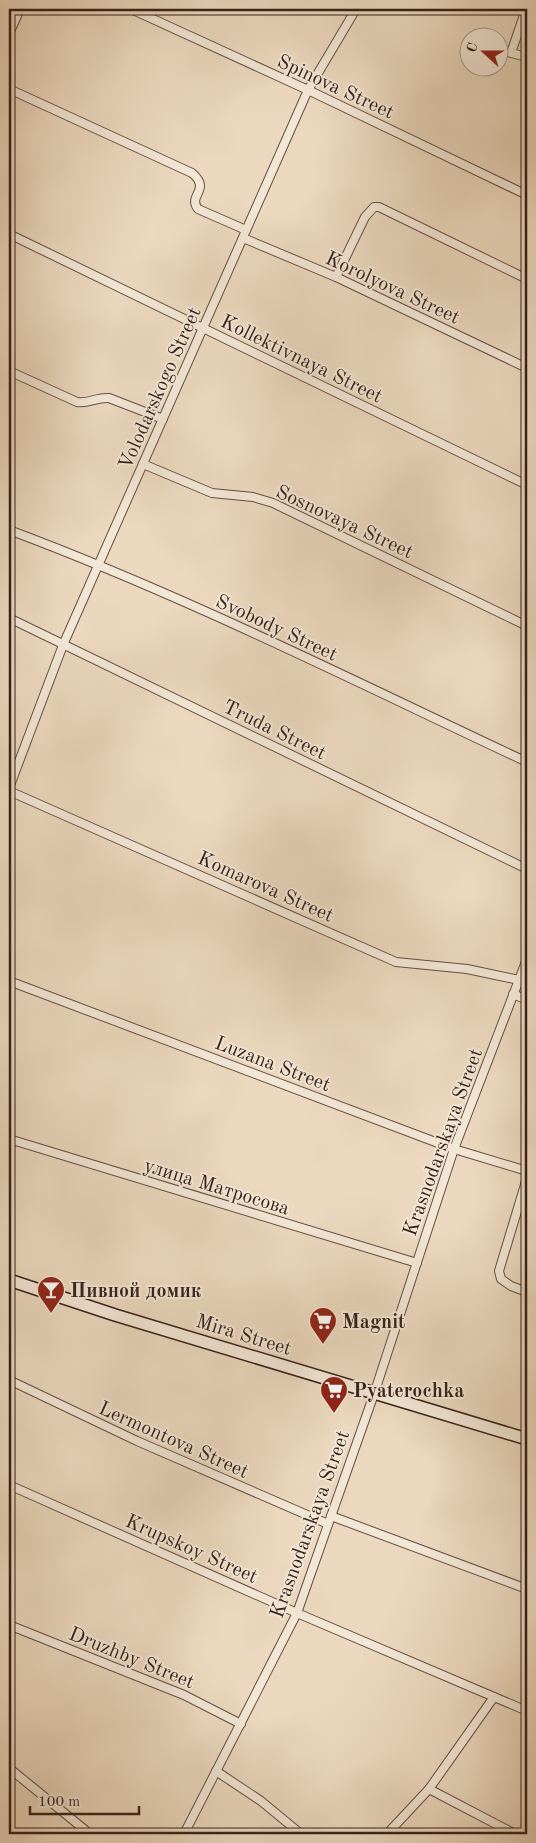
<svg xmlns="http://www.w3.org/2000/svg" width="536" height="1843" font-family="'Old Standard TT',serif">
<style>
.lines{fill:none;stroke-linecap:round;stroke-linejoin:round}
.minor-casing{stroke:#634f43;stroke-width:10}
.secondary-casing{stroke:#36211a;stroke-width:14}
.minor{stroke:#f2e6d5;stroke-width:8}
.secondary{stroke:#f2e6d5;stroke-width:11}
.labels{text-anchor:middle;stroke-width:4;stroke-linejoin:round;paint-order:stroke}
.street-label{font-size:20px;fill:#36211a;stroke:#f2e6d5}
.poi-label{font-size:20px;font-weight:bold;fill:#36211a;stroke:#f2e6d5;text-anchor:start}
</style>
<rect width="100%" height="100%" fill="#ebd8be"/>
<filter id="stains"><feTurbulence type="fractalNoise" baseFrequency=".004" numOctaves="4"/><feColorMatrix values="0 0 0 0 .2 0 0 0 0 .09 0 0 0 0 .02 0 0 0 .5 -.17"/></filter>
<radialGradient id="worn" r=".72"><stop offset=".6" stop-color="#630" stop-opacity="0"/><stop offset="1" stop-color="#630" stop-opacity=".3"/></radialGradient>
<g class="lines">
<defs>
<g id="minor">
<path d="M 131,9 L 308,90 L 527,195"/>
<path d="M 526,9 L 511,53 L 527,57"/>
<path d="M 9,34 L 20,9"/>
<path d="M 9,89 L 192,173 C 212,190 187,195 198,209 L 246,230"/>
<path d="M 9,234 L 527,485"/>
<path d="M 243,238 L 336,277 L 527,368"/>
<path d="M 336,277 L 365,217 L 374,207 L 379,207 L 527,279"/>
<path d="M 9,371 L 77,402 C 88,404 97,397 109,398 L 163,419"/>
<path d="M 143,464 L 212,493 L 253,497 L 273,503 L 527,626"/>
<path d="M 9,530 C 186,596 356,682 527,762"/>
<path d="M 9,618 L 527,869"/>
<path d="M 9,788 L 63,645 L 308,90 L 356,9"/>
<path d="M 9,791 L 396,962 L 467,969 L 519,980"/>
<path d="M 9,981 L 454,1149 L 527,1171"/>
<path d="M 513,994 L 527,1000"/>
<path d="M 9,1139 L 417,1263"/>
<path d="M 527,1178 L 499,1271 L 501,1279 L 511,1286 L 527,1292"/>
<path d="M 9,1380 L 137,1441 L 328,1524"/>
<path d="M 9,1485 L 297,1613 L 527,1711"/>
<path d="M 331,1516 L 527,1589"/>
<path d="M 9,1625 L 184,1695 L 241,1724"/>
<path d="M 9,1768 L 90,1834"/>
<path d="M 216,1771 L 261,1801 L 301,1834"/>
<path d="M 429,1789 L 515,1834"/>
<path d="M 184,1834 L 297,1613 L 374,1394 L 454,1149 L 527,959"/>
<path d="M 387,1834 L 429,1789 L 494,1697"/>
</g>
<path id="secondary" d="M 9,1280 L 115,1315 L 527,1439"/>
</defs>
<!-- minor casing -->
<use href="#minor" class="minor-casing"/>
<!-- secondary casing -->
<use href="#secondary" class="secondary-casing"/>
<!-- minor -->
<use href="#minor" class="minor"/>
<!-- secondary -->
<use href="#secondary" class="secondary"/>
</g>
<!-- icons -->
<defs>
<symbol id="bar-pin" viewBox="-11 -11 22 30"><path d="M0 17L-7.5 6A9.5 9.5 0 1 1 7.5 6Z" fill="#8f2418" stroke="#f2e6d5"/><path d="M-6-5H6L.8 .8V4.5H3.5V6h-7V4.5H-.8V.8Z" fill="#fff"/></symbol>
<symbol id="supermarket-pin" viewBox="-11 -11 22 30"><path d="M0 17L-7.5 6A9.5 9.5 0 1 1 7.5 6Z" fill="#8f2418" stroke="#f2e6d5"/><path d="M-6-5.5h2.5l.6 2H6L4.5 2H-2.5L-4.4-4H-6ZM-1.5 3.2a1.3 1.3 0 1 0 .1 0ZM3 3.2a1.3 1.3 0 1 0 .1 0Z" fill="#fff"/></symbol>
</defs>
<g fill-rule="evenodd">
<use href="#bar-pin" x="35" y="1274" width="32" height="43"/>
<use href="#supermarket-pin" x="307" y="1305" width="32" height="43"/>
<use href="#supermarket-pin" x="318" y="1374" width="32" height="43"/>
</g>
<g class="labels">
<!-- street labels -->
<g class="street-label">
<text transform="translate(336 86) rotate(25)" y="7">Spinova Street</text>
<text transform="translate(393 287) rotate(25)" y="7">Korolyova Street</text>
<text transform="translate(302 358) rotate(26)" y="7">Kollektivnaya Street</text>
<text transform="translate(159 388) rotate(-66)" y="7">Volodarskogo Street</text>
<text transform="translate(345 521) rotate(25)" y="7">Sosnovaya Street</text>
<text transform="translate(277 627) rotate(25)" y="7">Svobody Street</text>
<text transform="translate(275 729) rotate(26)" y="7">Truda Street</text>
<text transform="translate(266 886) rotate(24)" y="7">Komarova Street</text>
<text transform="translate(273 1063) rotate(21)" y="7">Luzana Street</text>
<text transform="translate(442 1142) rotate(-70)" y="7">Krasnodarskaya Street</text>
<text transform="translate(217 1186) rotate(17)" y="7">улица Матросова</text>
<text transform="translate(244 1334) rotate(17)" y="7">Mira Street</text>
<text transform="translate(174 1439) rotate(24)" y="7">Lermontova Street</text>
<text transform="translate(309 1524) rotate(-70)" y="7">Krasnodarskaya Street</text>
<text transform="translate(192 1548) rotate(24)" y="7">Krupskoy Street</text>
<text transform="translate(132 1657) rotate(22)" y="7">Druzhby Street</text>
</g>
<!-- poi labels -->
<g class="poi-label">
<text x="70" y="1297">Пивной домик</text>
<text x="342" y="1328">Magnit</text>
<text x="353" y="1397">Pyaterochka</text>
</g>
</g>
<!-- margin -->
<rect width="536" height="1843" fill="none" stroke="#ebd8be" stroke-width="30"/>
<rect x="10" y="10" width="516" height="1823" fill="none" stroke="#36211a" stroke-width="2.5"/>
<rect x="15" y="15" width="506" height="1813" fill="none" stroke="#36211a"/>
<!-- north arrow -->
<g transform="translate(484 52) rotate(291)"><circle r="24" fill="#f2e6d5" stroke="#a7978a"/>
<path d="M0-4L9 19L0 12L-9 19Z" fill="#8f2418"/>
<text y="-8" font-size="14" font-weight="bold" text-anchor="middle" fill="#36211a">С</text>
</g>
<!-- scale -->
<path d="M30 1806v8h109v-8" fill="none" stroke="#36211a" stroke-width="2.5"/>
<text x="38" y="1806" font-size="15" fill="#36211a" stroke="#f2e6d5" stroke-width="4" paint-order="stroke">100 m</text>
<rect width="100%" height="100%" filter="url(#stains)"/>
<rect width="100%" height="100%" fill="url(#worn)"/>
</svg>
